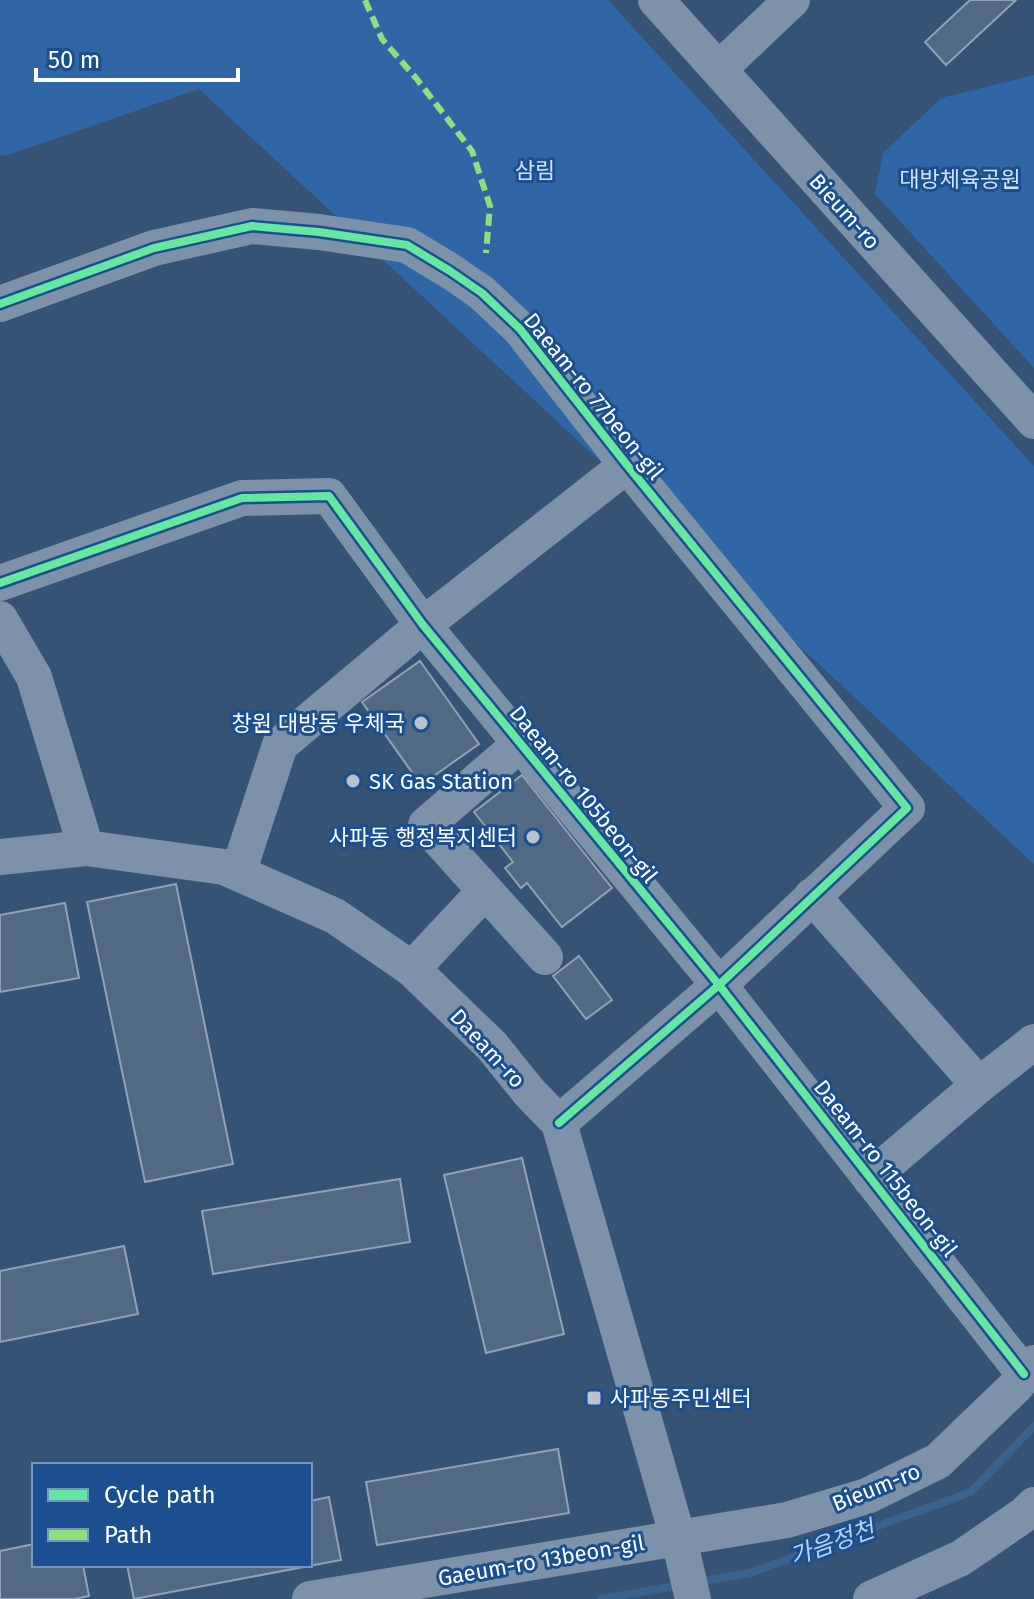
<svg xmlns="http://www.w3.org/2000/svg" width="1034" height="1599" font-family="'Fira Sans','Noto Sans KR',sans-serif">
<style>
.green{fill:#2f66a5}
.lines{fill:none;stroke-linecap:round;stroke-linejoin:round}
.stream{stroke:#3b618d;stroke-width:8}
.building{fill:#526984;stroke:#92a2b6;stroke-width:2}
.minor{stroke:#7d92a8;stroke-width:36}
.quiet{stroke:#8de07e;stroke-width:6;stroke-dasharray:12 6;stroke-linecap:butt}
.cycleway-casing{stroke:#1b4f8f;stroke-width:13}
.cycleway{stroke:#66e7a1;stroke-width:8}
.poi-dot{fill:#b9c2ce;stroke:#1b4f8f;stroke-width:3}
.labels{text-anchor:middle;stroke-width:6;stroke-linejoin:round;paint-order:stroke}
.park-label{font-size:22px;fill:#cfe3fa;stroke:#1b4f8f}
.street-label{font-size:22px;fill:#fff;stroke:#1b4f8f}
.poi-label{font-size:22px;fill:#fff;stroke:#1b4f8f;text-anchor:end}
.water-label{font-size:24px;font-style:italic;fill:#b5d3f5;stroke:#1b4f8f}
</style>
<rect width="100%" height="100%" fill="#365274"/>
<!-- green -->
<g class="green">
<path d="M 0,0 L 608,0 L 1034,466 L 1034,864 L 199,89 L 11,154 L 0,156 Z"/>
<path d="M 1034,75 L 1034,368 L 875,194 L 883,153 L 941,98 Z"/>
</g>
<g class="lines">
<!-- stream -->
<g class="stream">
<path d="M 698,1582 L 750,1573 L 971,1492 L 1034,1426"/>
<path d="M 601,1599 L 681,1585"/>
</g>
</g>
<!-- building -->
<g class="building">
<path d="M 970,0 L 1016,0 L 946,65 L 925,42 Z"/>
<path d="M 420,661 L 479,744 L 421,785 L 362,702 Z"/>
<path d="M 522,775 L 612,888 L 562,927 L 527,883 L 521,888 L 505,868 L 513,862 L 474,812 Z"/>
<path d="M 176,884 L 233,1164 L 145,1182 L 87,902 Z"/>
<path d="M 65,903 L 79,978 L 0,992 L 0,915 Z"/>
<path d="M 579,956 L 612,1000 L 586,1019 L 553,976 Z"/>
<path d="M 522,1158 L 564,1334 L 486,1353 L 444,1175 Z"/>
<path d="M 400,1179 L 410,1242 L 213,1274 L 202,1211 Z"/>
<path d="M 124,1246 L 138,1314 L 0,1342 L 0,1271 Z"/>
<path d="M 558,1449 L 569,1513 L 377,1545 L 366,1482 Z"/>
<path d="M 329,1497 L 341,1560 L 134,1599 L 127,1565 L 310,1565 L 310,1501 Z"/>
<path d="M 34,1544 L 34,1565 L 83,1565 L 89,1596 L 75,1599 L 0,1599 L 0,1551 Z"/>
</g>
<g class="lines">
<!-- minor -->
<g class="minor">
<path d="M 656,0 L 1034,421"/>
<path d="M 719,69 L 792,0"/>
<path d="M 0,304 L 154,248 L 252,226 L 319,232 L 407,245 L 450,271 L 482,293 L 520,329 L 627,465 L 907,808 L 719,985 L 559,1123"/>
<path d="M 0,583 L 242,498 L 329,496 L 423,625 L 719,985 L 1024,1374"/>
<path d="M 0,619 L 34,677 L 86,848"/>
<path d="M 520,744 L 426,825 L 545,957"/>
<path d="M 0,857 L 86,848 L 224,867 L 335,916 L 412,969 L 492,1046 L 529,1092 L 559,1123 L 682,1552 L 693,1599"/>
<path d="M 238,873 L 280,745 L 423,625 L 627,465"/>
<path d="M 812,896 L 979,1085"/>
<path d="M 412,969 L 485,891"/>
<path d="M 870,1178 L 979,1085 L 1034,1042"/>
<path d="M 310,1599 L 787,1520 L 867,1496 L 938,1461 L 1016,1386 L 1034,1363"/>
<path d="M 871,1599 L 961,1558 L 1025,1514 L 1034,1505"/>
</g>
<!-- quiet -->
<path class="quiet" d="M 365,0 L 382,39 L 416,78 L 472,151 L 490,206 L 486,253"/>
<defs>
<g id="cycleway">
<path d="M 0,304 L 154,248 L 252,226 L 319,232 L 407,245 L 450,271 L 482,293 L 520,329 L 627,465 L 907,808 L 719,985 L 559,1123"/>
<path d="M 0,583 L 242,498 L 329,496 L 423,625 L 719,985 L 1024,1374"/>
</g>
</defs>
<!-- cycleway casing -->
<use href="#cycleway" class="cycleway-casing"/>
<!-- cycleway -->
<use href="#cycleway" class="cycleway"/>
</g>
<!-- markers -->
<g class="poi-dot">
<circle cx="421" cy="723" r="8"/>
<circle cx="353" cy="781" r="8"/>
<circle cx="533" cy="837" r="8"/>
<rect x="586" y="1390" width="16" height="16" rx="4"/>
</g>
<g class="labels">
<!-- park labels -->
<g class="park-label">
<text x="535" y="178">삼림</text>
<text x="960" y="187">대방체육공원</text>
</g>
<!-- street labels -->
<g class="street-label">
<text transform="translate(845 211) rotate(48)" y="8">Bieum-ro</text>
<text transform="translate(594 396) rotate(51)" y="8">Daeam-ro 77beon-gil</text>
<text transform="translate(584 794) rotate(51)" y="8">Daeam-ro 105beon-gil</text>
<text transform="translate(488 1048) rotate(47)" y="8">Daeam-ro</text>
<text transform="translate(886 1168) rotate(52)" y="8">Daeam-ro 115beon-gil</text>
<text transform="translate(876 1487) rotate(-22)" y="8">Bieum-ro</text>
<text transform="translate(541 1560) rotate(-10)" y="8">Gaeum-ro 13beon-gil</text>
</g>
<!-- poi labels -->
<g class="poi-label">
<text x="405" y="731">창원 대방동 우체국</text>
<text x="369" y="789" text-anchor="start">SK Gas Station</text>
<text x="517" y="845">사파동 행정복지센터</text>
<text x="610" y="1406" text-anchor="start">사파동주민센터</text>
</g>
<!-- water labels -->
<g class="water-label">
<text transform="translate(832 1543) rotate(-20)" y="8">가음정천</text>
</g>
</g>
<!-- legend -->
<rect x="32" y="1463" width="280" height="104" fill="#1b4f8f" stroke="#7695bc" stroke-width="2"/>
<rect x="48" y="1489" width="40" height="12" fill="#66e7a1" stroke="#7695bc" stroke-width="2"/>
<text x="104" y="1503" font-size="24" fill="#ffffff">Cycle path</text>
<rect x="48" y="1529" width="40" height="12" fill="#8de07e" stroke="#7695bc" stroke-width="2"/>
<text x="104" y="1543" font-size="24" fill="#ffffff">Path</text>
<!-- scale -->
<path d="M36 68v12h202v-12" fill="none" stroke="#ffffff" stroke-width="4"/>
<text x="48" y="68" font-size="24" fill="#ffffff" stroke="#1b4f8f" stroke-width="6" paint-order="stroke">50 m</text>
</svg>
